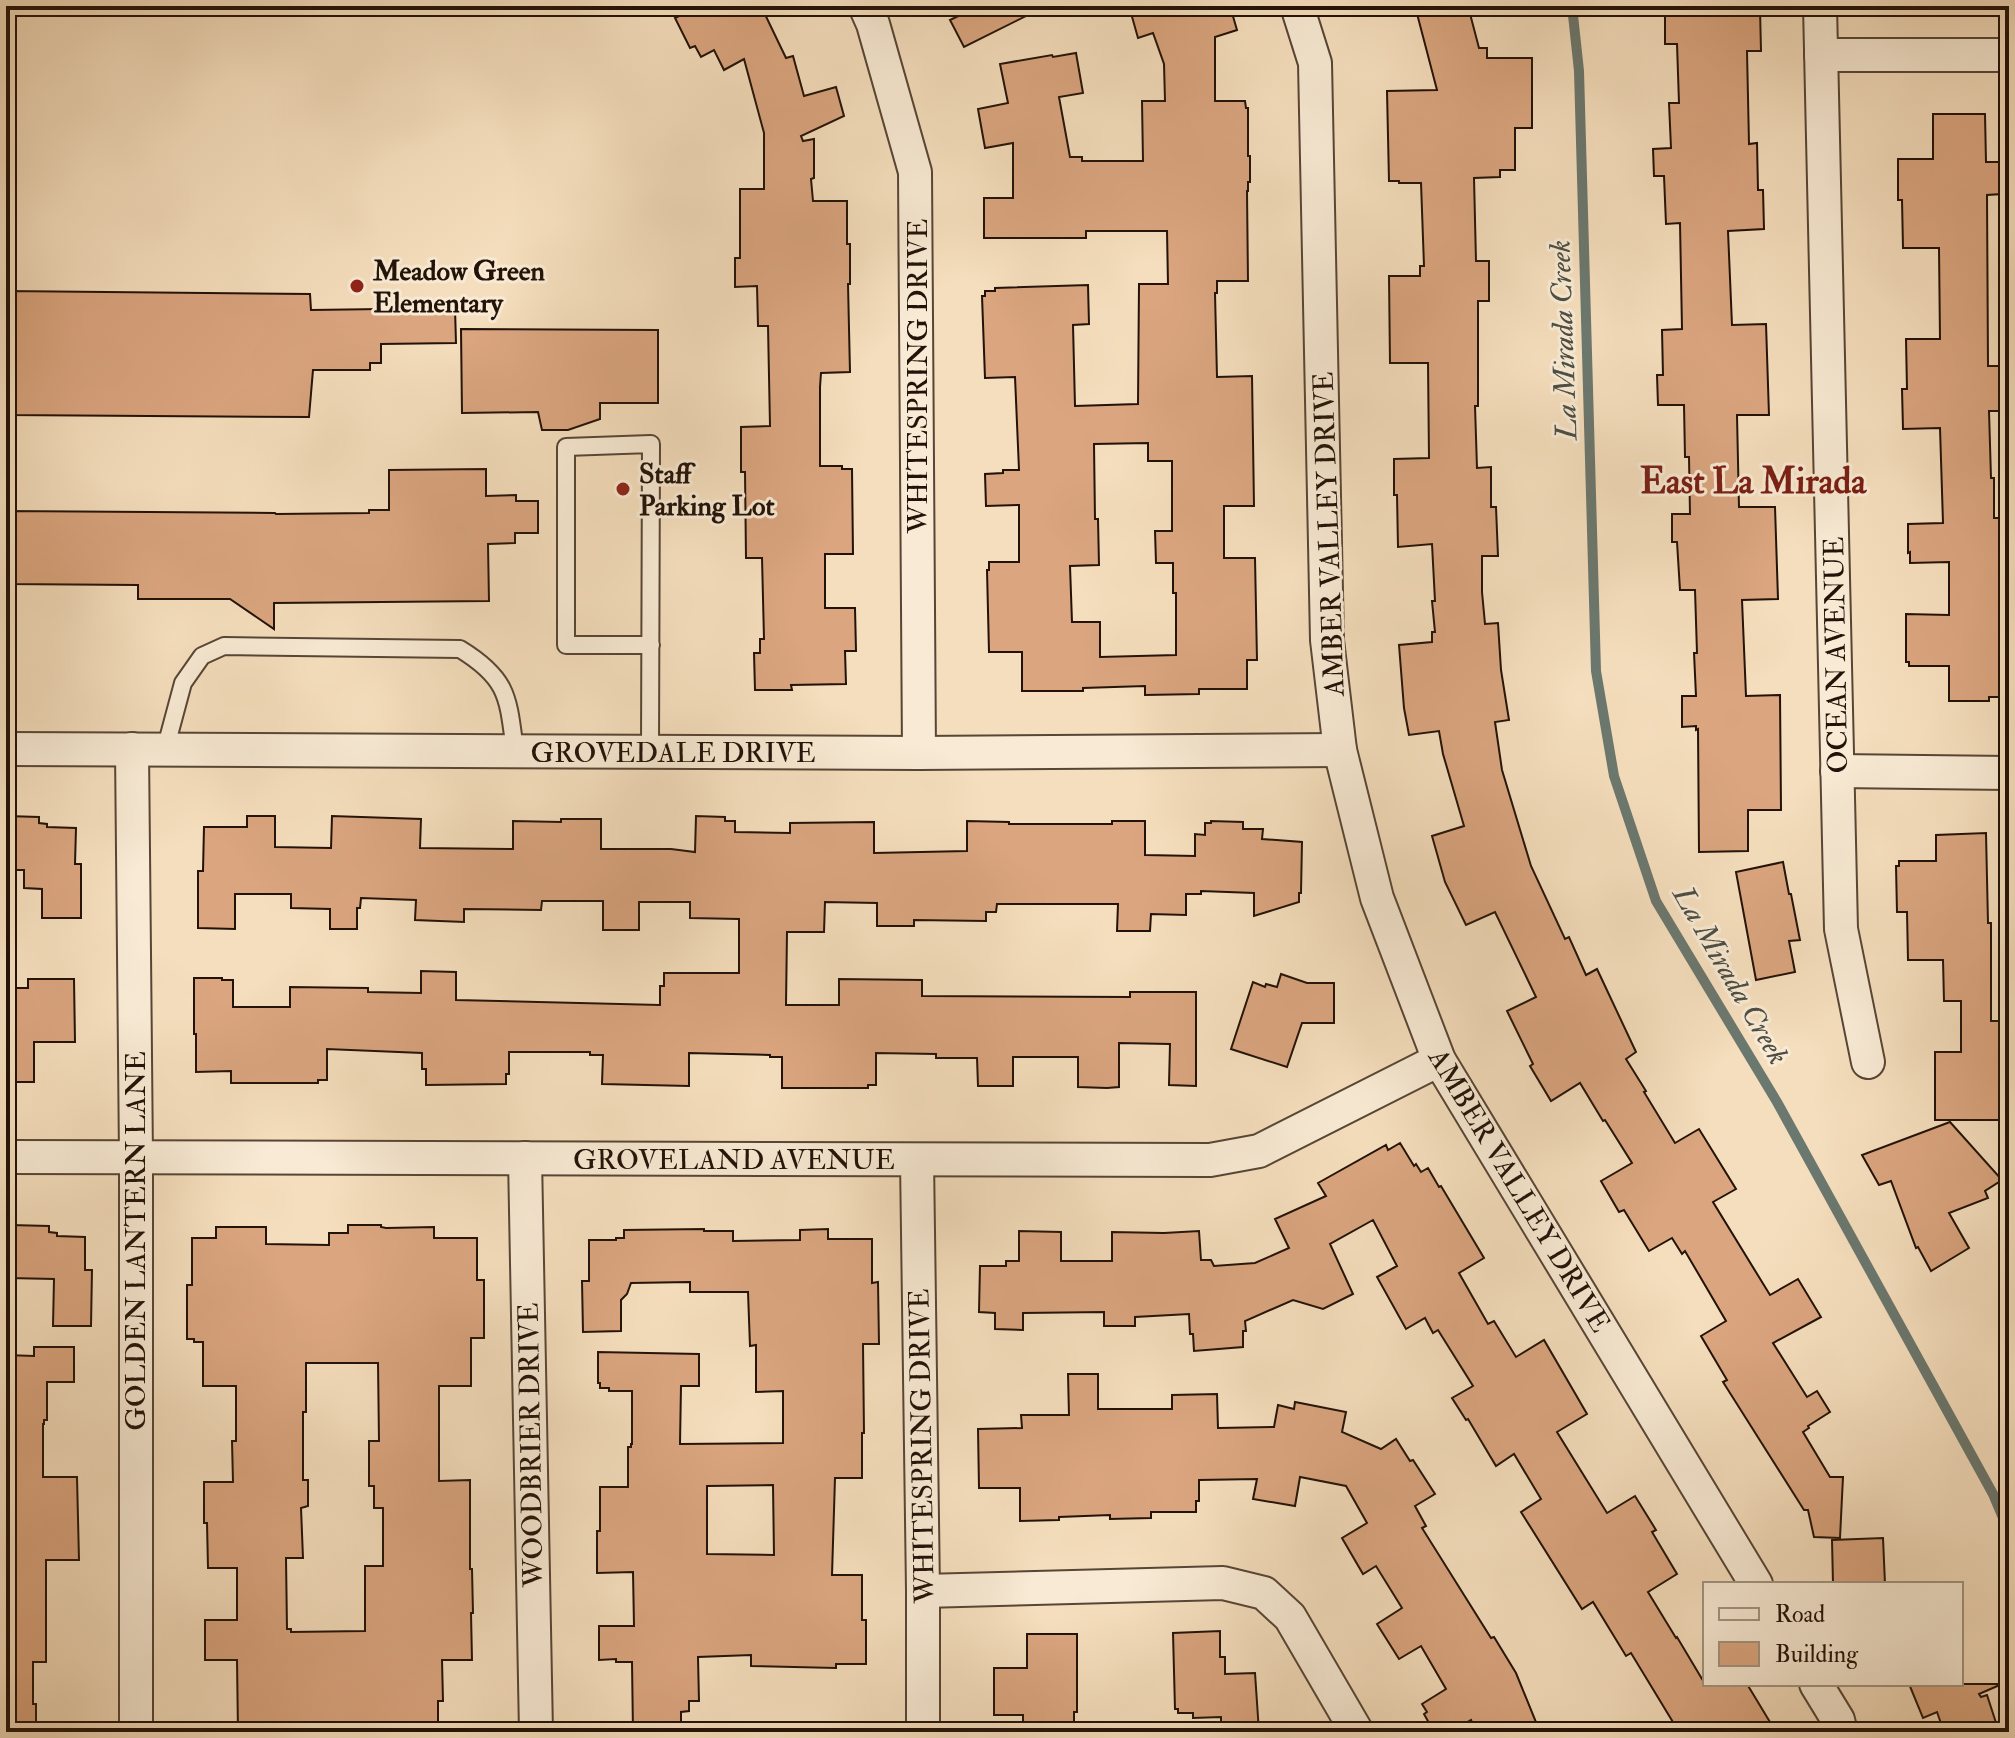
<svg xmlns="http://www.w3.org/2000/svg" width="2015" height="1738" font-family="'IM FELL Double Pica',serif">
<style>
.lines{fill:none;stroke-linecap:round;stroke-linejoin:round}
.stream{stroke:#6b786f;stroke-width:10}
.building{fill:#daa57f;stroke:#221208;stroke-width:2;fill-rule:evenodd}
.service-casing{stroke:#574535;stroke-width:20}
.minor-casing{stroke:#574535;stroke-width:36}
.service{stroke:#f8ead4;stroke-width:16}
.minor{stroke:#f8ead4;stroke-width:32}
.poi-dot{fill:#8f2418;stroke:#f8ead4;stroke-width:3}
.labels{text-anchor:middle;stroke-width:6;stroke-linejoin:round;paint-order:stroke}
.poi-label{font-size:28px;font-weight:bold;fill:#221208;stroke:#f8ead4;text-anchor:start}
.street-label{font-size:28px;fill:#221208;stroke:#f8ead4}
.water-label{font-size:30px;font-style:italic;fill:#4d4e44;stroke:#f8ead4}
.district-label{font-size:36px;font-weight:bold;fill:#7a1f14;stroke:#f8ead4}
</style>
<rect width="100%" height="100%" fill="#f5debd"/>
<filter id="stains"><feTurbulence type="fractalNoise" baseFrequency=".0025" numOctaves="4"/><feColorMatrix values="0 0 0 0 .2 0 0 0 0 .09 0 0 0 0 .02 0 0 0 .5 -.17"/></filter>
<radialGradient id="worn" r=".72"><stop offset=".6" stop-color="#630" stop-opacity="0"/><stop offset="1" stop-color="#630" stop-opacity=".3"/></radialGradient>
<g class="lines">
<!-- stream -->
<path class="stream" d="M 1572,6 L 1579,71 L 1596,671 L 1614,776 L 1656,901 L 1777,1102 L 1993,1494 L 2009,1532"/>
</g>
<!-- building -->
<g class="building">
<path d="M 699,6 L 761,6 L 786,58 L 793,56 L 804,96 L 836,87 L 844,116 L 801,136 L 803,141 L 814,139 L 814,178 L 811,179 L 813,201 L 847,201 L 847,244 L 850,244 L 850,284 L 848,284 L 850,372 L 821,373 L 820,387 L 820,466 L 842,466 L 842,469 L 852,469 L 853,554 L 825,554 L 825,608 L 855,608 L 856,651 L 845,651 L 846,684 L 791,685 L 792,690 L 755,690 L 754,653 L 760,653 L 760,639 L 764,639 L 762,558 L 746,558 L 745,472 L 741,472 L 741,427 L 770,426 L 768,326 L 758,326 L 757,286 L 735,287 L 735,258 L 740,258 L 740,189 L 764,189 L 764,133 L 744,59 L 724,70 L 714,50 L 701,57 L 695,46 L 690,48 L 675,18 Z"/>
<path d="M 979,6 L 1046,6 L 964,47 L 950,20 Z"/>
<path d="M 1129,6 L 1230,6 L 1237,30 L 1215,37 L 1215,101 L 1245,101 L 1246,108 L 1248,108 L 1248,156 L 1250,156 L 1250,182 L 1248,182 L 1248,191 L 1247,191 L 1248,281 L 1217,281 L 1217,293 L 1215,293 L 1217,377 L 1252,376 L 1254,506 L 1224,506 L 1224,558 L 1255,558 L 1257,660 L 1247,660 L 1247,689 L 1199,689 L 1199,694 L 1145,695 L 1145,686 L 1083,688 L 1083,691 L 1022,691 L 1022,652 L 989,652 L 987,570 L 989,570 L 989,562 L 1019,562 L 1019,505 L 986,506 L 985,474 L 1003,473 L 1003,470 L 1019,470 L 1015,377 L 985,378 L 982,296 L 985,296 L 985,291 L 995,291 L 995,288 L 1088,285 L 1089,324 L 1073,325 L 1075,406 L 1138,404 L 1139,284 L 1168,284 L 1167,231 L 1086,231 L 1086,238 L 984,238 L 984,198 L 1013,198 L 1013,143 L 985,148 L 978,109 L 1008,103 L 1000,64 L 1052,55 L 1053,57 L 1076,53 L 1083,93 L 1059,97 L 1070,157 L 1082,157 L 1082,161 L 1143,161 L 1142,101 L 1165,101 L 1164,64 L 1153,33 L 1138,38 ZM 1148,443 L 1148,461 L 1172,461 L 1172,531 L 1155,531 L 1156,563 L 1173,563 L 1173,593 L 1176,593 L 1176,655 L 1100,657 L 1100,622 L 1072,622 L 1070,566 L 1099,565 L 1098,519 L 1095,519 L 1094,444 Z"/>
<path d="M 1415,6 L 1468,6 L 1479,48 L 1487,48 L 1487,58 L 1532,58 L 1532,128 L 1515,128 L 1515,170 L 1500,170 L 1500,177 L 1474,178 L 1476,261 L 1489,261 L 1489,301 L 1478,301 L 1478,406 L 1475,406 L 1477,468 L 1491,467 L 1491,507 L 1496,507 L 1498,556 L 1482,556 L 1482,592 L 1485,624 L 1498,623 L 1501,670 L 1509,720 L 1495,722 L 1502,770 L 1531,866 L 1565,939 L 1569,937 L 1586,975 L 1597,969 L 1636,1052 L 1626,1059 L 1646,1091 L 1644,1092 L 1675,1143 L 1699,1129 L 1736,1189 L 1713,1202 L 1770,1295 L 1798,1279 L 1821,1317 L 1773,1343 L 1807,1397 L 1817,1391 L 1830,1412 L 1808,1426 L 1809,1428 L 1803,1432 L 1830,1477 L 1843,1477 L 1840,1538 L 1814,1537 L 1808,1510 L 1804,1510 L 1723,1382 L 1727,1380 L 1701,1336 L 1726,1321 L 1685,1251 L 1682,1254 L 1672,1238 L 1649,1251 L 1624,1210 L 1619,1212 L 1601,1181 L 1632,1163 L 1605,1120 L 1603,1121 L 1580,1083 L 1551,1101 L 1530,1066 L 1533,1064 L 1507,1011 L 1536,997 L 1495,912 L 1466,925 L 1445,882 L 1432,836 L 1464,826 L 1443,754 L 1439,731 L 1409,735 L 1404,708 L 1399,645 L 1432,642 L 1432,632 L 1435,632 L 1432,601 L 1435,601 L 1432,544 L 1398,547 L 1397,495 L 1394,495 L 1394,459 L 1429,458 L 1428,363 L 1390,363 L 1389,276 L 1420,276 L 1420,266 L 1424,266 L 1421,183 L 1399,183 L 1399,181 L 1389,181 L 1387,91 L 1437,90 Z"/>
<path d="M 1760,9 L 1761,51 L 1747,51 L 1749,144 L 1757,143 L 1758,190 L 1763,190 L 1764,229 L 1728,231 L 1732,325 L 1766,324 L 1769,415 L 1737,415 L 1739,507 L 1775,507 L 1778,599 L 1742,600 L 1746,696 L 1780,695 L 1781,810 L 1748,810 L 1748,851 L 1699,852 L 1698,729 L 1696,730 L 1696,726 L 1682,727 L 1682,696 L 1696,696 L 1694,653 L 1697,653 L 1695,590 L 1680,590 L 1677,542 L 1672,542 L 1672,514 L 1690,514 L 1689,457 L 1685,457 L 1684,405 L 1658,405 L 1657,375 L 1663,375 L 1662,330 L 1682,329 L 1680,223 L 1666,224 L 1664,176 L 1654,176 L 1653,149 L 1671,148 L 1669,103 L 1679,103 L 1677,44 L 1665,44 L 1665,13 L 1677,13 L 1676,11 Z"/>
<path d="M 1933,114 L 1985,114 L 1986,162 L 2001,162 L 2002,194 L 1987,195 L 1988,366 L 2002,366 L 2004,411 L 1989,411 L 1991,478 L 1994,478 L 1994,518 L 2009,518 L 2009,697 L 1989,697 L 1989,701 L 1949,701 L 1949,666 L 1909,666 L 1909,662 L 1906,662 L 1906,614 L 1949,615 L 1949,562 L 1910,563 L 1910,552 L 1908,553 L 1908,524 L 1943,523 L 1940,428 L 1903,429 L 1902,389 L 1907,389 L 1906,339 L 1940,339 L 1939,248 L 1903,248 L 1902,200 L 1898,200 L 1898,159 L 1933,159 Z"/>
<path d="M 6,291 L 310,294 L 311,310 L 455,308 L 456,343 L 381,344 L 381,363 L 370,363 L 370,370 L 313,370 L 309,417 L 6,415 Z"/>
<path d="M 461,329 L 658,330 L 658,403 L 600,403 L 600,419 L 568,430 L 542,430 L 538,412 L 462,413 Z"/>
<path d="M 486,469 L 486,496 L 516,495 L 516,501 L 538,501 L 538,533 L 515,533 L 515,543 L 488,544 L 489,601 L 274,603 L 274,629 L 230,599 L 138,599 L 138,585 L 6,584 L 6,511 L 275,513 L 276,514 L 369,513 L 369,510 L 389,510 L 389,470 Z"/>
<path d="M 6,816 L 39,817 L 39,823 L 47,824 L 47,827 L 76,828 L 75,864 L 81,864 L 81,918 L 42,918 L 42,889 L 24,888 L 24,870 L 6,870 Z"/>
<path d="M 247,816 L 275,816 L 275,847 L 331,848 L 332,816 L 421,819 L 420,848 L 513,849 L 513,821 L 561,822 L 561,819 L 601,819 L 601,849 L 671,849 L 695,852 L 696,816 L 725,817 L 725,821 L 735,821 L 735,832 L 790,833 L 790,823 L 874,822 L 874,853 L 967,851 L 967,821 L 1009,822 L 1009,824 L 1112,824 L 1112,821 L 1145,821 L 1145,855 L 1195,856 L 1195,834 L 1205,835 L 1205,823 L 1211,823 L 1211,821 L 1243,822 L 1243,829 L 1263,829 L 1262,839 L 1302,842 L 1301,893 L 1299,893 L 1299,902 L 1254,916 L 1254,893 L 1201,891 L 1201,894 L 1186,894 L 1186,915 L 1151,914 L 1150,931 L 1117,931 L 1118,904 L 997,904 L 996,912 L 986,912 L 986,921 L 914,920 L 914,926 L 877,926 L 877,903 L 825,902 L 824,932 L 787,932 L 786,1005 L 839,1005 L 839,979 L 922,980 L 922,996 L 1130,997 L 1130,992 L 1196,992 L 1196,1086 L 1169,1085 L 1170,1044 L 1119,1043 L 1119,1087 L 1107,1088 L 1078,1087 L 1078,1057 L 1013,1057 L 1013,1086 L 978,1086 L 977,1058 L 936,1058 L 936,1054 L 876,1053 L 876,1085 L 868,1085 L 868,1088 L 782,1088 L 782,1057 L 770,1057 L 770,1055 L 689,1053 L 689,1086 L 602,1084 L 603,1055 L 590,1055 L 590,1052 L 509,1052 L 509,1074 L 506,1074 L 506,1084 L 426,1085 L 426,1069 L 422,1069 L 422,1053 L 327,1049 L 327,1080 L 318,1080 L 318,1083 L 231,1083 L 231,1071 L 196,1072 L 196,1034 L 194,1034 L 194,978 L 222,978 L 222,980 L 233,980 L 233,1007 L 290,1007 L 290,987 L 368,988 L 368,992 L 421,993 L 421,971 L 456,972 L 456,1000 L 660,1005 L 660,986 L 664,986 L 664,973 L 739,973 L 739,919 L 690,918 L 690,902 L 639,902 L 639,930 L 603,930 L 603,901 L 542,901 L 541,910 L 464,909 L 464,922 L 415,920 L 416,900 L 361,898 L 360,908 L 357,908 L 357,929 L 330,929 L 330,909 L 291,908 L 291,894 L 235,894 L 235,929 L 198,928 L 198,871 L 203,871 L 204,827 L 247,827 Z"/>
<path d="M 1986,833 L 1988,923 L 1991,923 L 1991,1021 L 2009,1021 L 2009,1102 L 2006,1102 L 2006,1120 L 1935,1120 L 1935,1052 L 1961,1052 L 1961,1001 L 1944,1001 L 1943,960 L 1908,960 L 1907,912 L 1897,912 L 1896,866 L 1899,866 L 1899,861 L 1936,861 L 1936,835 Z"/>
<path d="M 1783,862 L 1789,894 L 1791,894 L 1800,940 L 1789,941 L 1795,972 L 1756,980 L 1736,872 Z"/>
<path d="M 1281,974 L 1307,983 L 1334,983 L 1334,1023 L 1302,1023 L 1287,1067 L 1231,1049 L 1253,982 L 1265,987 L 1266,984 L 1277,987 Z"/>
<path d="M 28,979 L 74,979 L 75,1042 L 34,1042 L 34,1082 L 6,1082 L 7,988 L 28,988 Z"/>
<path d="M 1950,1122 L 2002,1180 L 1985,1191 L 1988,1198 L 1949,1213 L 1969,1248 L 1931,1271 L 1918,1247 L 1916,1248 L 1891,1181 L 1879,1185 L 1862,1155 Z"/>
<path d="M 1400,1143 L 1414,1166 L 1416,1164 L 1421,1172 L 1428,1168 L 1439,1187 L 1441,1186 L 1484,1258 L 1459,1273 L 1488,1324 L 1494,1321 L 1516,1357 L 1544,1340 L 1587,1414 L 1557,1432 L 1607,1513 L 1635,1496 L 1656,1530 L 1652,1532 L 1677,1574 L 1648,1592 L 1676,1638 L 1677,1637 L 1705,1684 L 1747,1684 L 1776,1732 L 1679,1732 L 1631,1653 L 1626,1656 L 1593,1602 L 1582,1609 L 1521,1512 L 1541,1499 L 1514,1454 L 1496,1466 L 1468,1419 L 1466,1420 L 1452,1398 L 1473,1386 L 1438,1330 L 1433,1333 L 1425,1318 L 1406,1329 L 1377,1277 L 1397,1266 L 1373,1220 L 1330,1244 L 1353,1294 L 1323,1309 L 1293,1300 L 1245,1321 L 1246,1331 L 1243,1331 L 1243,1347 L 1194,1351 L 1193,1334 L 1190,1334 L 1189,1314 L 1135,1317 L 1135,1326 L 1104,1326 L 1104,1312 L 1023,1313 L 1023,1330 L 995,1329 L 995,1313 L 979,1312 L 980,1266 L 1006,1266 L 1006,1261 L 1019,1261 L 1019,1231 L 1061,1232 L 1061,1261 L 1112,1261 L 1112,1232 L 1164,1233 L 1199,1231 L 1201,1260 L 1211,1260 L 1214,1266 L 1255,1263 L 1289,1248 L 1275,1219 L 1326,1196 L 1318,1183 L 1386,1145 L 1388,1150 Z"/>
<path d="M 10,1225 L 49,1226 L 49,1232 L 57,1233 L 57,1236 L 85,1237 L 85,1270 L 92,1270 L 91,1326 L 53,1326 L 54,1279 L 9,1278 Z"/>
<path d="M 348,1225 L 381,1225 L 381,1227 L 386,1228 L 434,1227 L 434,1238 L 477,1238 L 477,1280 L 484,1280 L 484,1338 L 471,1338 L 471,1386 L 439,1386 L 439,1481 L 470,1480 L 470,1569 L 472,1569 L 473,1613 L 471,1613 L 472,1660 L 442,1660 L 443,1701 L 438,1701 L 438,1732 L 389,1732 L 389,1726 L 301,1726 L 301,1732 L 238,1732 L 237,1660 L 205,1660 L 205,1620 L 237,1620 L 237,1568 L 208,1568 L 207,1523 L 204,1523 L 204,1482 L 233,1482 L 232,1441 L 236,1441 L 236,1386 L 203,1386 L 203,1342 L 194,1342 L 194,1339 L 187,1339 L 187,1285 L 192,1285 L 192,1238 L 216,1238 L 216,1227 L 266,1227 L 266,1244 L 329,1245 L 329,1233 L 348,1233 ZM 306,1363 L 378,1363 L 379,1441 L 369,1441 L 369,1486 L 374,1486 L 374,1508 L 383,1508 L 383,1566 L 365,1566 L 365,1631 L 291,1632 L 291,1629 L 287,1629 L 286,1558 L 303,1558 L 301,1508 L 308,1506 L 308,1480 L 303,1480 L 303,1412 L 306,1412 Z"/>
<path d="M 704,1229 L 704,1231 L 733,1231 L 733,1241 L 800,1240 L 800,1230 L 828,1229 L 828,1239 L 872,1239 L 872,1283 L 878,1282 L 879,1344 L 863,1344 L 864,1433 L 862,1433 L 862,1478 L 835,1478 L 832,1575 L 862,1575 L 862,1620 L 866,1620 L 866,1664 L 836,1664 L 836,1668 L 751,1666 L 751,1655 L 698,1657 L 699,1701 L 689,1701 L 689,1711 L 681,1712 L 681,1732 L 633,1732 L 632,1662 L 616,1662 L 616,1659 L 599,1660 L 599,1626 L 634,1626 L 633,1572 L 597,1573 L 597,1531 L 600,1531 L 600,1487 L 628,1487 L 628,1447 L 631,1447 L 631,1444 L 632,1444 L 632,1391 L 609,1391 L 609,1388 L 600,1388 L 600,1383 L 598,1383 L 598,1352 L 699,1354 L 699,1386 L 681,1386 L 680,1444 L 783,1443 L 783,1391 L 756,1392 L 756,1345 L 750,1346 L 748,1292 L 690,1292 L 690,1282 L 631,1283 L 627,1294 L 621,1300 L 621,1331 L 583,1332 L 582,1281 L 589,1281 L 589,1240 L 616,1240 L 616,1238 L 624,1238 L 624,1230 ZM 773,1485 L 774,1555 L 707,1554 L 707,1486 Z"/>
<path d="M 34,1347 L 74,1347 L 74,1382 L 47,1382 L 47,1420 L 44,1420 L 44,1424 L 43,1424 L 43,1477 L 77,1477 L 79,1560 L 46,1560 L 46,1662 L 33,1662 L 33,1704 L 36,1704 L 36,1732 L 6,1732 L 6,1355 L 34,1356 Z"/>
<path d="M 1068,1374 L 1098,1374 L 1098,1409 L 1172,1409 L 1172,1395 L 1217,1394 L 1218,1428 L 1274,1427 L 1278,1405 L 1294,1409 L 1295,1402 L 1346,1412 L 1342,1432 L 1381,1449 L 1396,1439 L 1410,1461 L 1413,1460 L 1435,1494 L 1415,1506 L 1426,1526 L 1422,1528 L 1491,1638 L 1494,1637 L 1516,1673 L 1540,1732 L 1476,1732 L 1471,1720 L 1451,1732 L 1434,1732 L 1424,1714 L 1427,1712 L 1422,1704 L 1446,1689 L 1421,1646 L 1399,1659 L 1377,1624 L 1402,1608 L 1376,1566 L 1363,1574 L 1342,1538 L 1367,1523 L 1346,1486 L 1300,1477 L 1295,1506 L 1253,1499 L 1257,1479 L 1199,1480 L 1199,1501 L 1196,1501 L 1196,1512 L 1151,1512 L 1151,1518 L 1110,1519 L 1110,1515 L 1059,1517 L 1059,1520 L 1020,1521 L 1020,1488 L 979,1488 L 978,1429 L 1022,1428 L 1021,1415 L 1069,1415 Z"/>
<path d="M 1883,1538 L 1885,1584 L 1833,1584 L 1832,1540 Z"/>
<path d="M 1220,1631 L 1220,1657 L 1225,1657 L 1225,1674 L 1255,1673 L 1259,1732 L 1221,1732 L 1221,1717 L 1193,1718 L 1193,1713 L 1178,1713 L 1178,1709 L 1175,1709 L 1173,1633 Z"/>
<path d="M 1027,1634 L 1077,1634 L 1077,1712 L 1074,1712 L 1074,1732 L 1023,1732 L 1023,1715 L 994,1715 L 994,1668 L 1027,1668 Z"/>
<path d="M 1909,1684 L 2002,1684 L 1979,1694 L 1981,1697 L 1987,1695 L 1999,1732 L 1944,1732 L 1937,1712 L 1923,1718 Z"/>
</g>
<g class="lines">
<defs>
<g id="service">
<path d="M 165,750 L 183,683 L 202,656 L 224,646 L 460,649 C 509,679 508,698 515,751"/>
<path d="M 650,752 L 651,444 L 566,447 L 566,645 L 651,645"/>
</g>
<g id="minor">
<path d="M 865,6 L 873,24 L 915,172 L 919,753"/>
<path d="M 1297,6 L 1315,63 L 1327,640 L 1340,750 L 1377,898 L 1439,1060 L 1756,1584"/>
<path d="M 1820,6 L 1841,929 L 1868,1062"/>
<path d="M 1821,55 L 2009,55"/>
<path d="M 6,749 L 919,753 L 1340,750"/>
<path d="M 132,749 L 136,1158 L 136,1732"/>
<path d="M 1837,771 L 2009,773"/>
<path d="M 6,1157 L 1210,1160 L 1259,1151 L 1439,1060"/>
<path d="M 525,1158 L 536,1732"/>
<path d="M 917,1160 L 923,1591 L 923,1732"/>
<path d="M 923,1591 L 1223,1583 L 1264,1593 L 1290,1617 L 1357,1732"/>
<path d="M 1816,1684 L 1838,1720 L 1841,1732"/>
</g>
</defs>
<!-- service casing -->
<use href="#service" class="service-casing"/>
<!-- minor casing -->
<use href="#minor" class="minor-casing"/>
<!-- service -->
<use href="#service" class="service"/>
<!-- minor -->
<use href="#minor" class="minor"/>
</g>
<!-- markers -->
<g class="poi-dot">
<circle cx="357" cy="286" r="8"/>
<circle cx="623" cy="489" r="8"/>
</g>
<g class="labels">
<!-- poi labels -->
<g class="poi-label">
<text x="373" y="280">Meadow Green<tspan x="373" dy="32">Elementary</tspan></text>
<text x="639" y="483">Staff<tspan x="639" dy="32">Parking Lot</tspan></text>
</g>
<!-- street labels -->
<g class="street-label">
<text transform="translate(917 376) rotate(-90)" y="10">WHITESPRING DRIVE</text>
<text transform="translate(1328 534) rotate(-92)" y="10">AMBER VALLEY DRIVE</text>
<text transform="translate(1835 655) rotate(-91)" y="10">OCEAN AVENUE</text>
<text x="673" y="762">GROVEDALE DRIVE</text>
<text x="734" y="1169">GROVELAND AVENUE</text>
<text transform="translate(1520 1190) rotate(59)" y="10">AMBER VALLEY DRIVE</text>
<text transform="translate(135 1241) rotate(-90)" y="10">GOLDEN LANTERN LANE</text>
<text transform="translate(530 1445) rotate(-91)" y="10">WOODBRIER DRIVE</text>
<text transform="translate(921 1446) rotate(-91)" y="10">WHITESPRING DRIVE</text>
</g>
<!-- water labels -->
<g class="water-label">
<text transform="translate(1563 340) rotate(-92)" y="10">La Mirada Creek</text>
<text transform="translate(1731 975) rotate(60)" y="10">La Mirada Creek</text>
</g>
<!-- district labels -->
<g class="district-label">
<text x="1753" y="493">East La Mirada</text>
</g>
</g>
<!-- margin -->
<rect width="2015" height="1738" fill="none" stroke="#f5debd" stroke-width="32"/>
<rect x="8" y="8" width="1999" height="1722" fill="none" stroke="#221208" stroke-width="4"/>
<rect x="16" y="16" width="1983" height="1706" fill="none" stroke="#221208" stroke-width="2"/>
<!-- legend -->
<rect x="1703" y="1582" width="260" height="104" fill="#f8ead4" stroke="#a29482" stroke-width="2"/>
<rect x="1719" y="1608" width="40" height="12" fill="#f8ead4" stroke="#a29482" stroke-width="2"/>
<text x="1775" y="1622" font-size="24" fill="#221208">Road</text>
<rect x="1719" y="1642" width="40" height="24" fill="#daa57f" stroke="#a29482" stroke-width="2"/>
<text x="1775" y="1662" font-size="24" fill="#221208">Building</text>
<rect width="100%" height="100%" filter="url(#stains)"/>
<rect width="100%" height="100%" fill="url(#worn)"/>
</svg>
